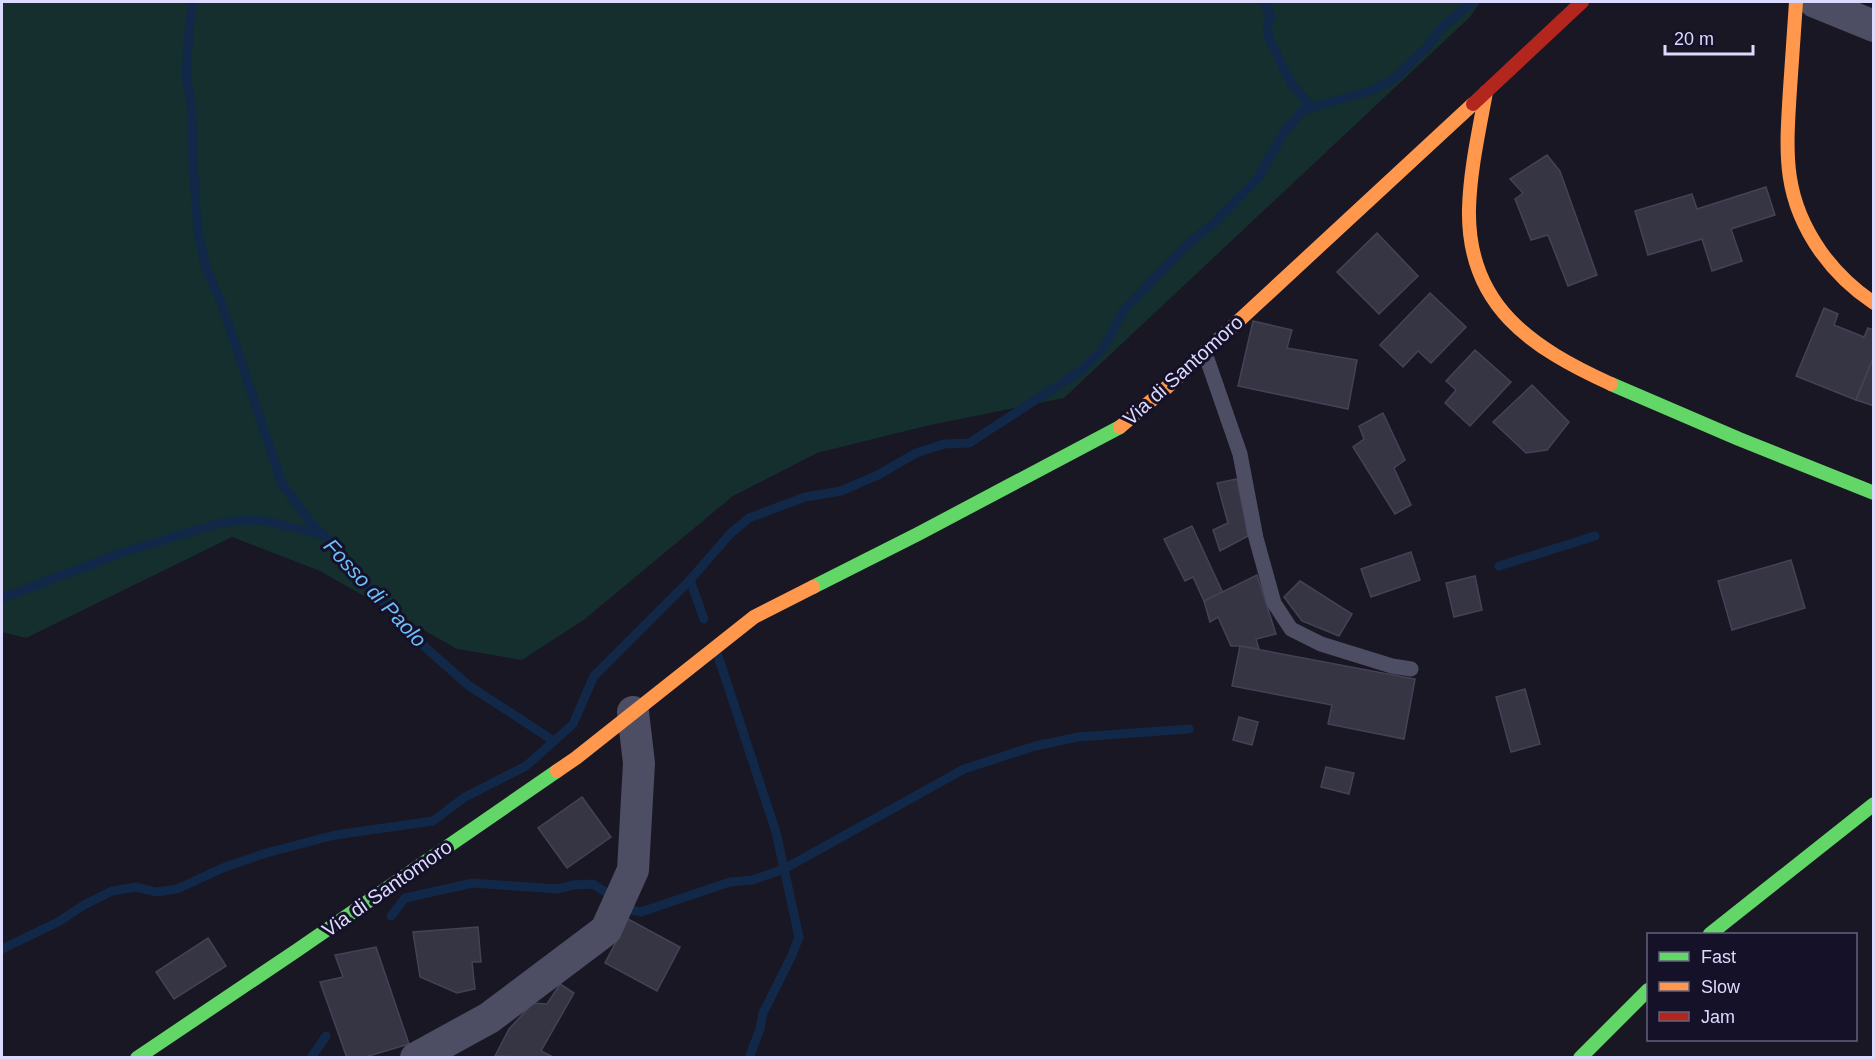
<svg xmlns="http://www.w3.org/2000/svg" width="1875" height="1059" font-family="Helvetica,sans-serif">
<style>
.green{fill:#152e2e}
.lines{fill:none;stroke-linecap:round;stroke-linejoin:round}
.stream{stroke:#122849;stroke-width:9}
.building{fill:#363544;stroke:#454256;stroke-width:1.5}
.lane{stroke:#4d4d63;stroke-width:15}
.street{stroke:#4d4d63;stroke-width:32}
.fast{stroke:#63d668;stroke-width:14}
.slow{stroke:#ff974d;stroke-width:14}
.jam{stroke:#b3261e;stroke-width:14}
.labels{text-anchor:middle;stroke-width:6;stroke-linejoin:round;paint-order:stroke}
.street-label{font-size:20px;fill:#dddbfd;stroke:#141129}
.water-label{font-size:21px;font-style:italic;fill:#6dbef9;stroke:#141129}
</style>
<rect width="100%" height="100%" fill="#181723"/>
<!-- green -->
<path class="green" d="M 2,2 L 1480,2 L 1470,17 L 1064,398 L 926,426 L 817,453 L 733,496 L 585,619 L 522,660 L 457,649 L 320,571 L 232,537 L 26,638 L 2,632 Z"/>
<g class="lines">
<!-- stream -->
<g class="stream">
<path d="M 193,2 L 190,21 L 186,72 L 192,112 L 193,164 L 198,231 L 205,265 L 223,308 L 282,484 L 310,522 L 325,536 L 339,555 L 426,648 L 468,685 L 554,741"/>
<path d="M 1264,2 L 1271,17 L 1267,25 L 1269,38 L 1291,83 L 1312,108"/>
<path d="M 1499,566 L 1595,536"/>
<path d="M 690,580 L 704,619"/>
<path d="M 2,598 L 124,552 L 217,524 L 242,520 L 265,521 L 323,535"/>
<path d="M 718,656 L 776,832 L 799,937 L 792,955 L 763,1013 L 760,1029 L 749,1058"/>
<path d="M 391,916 L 405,898 L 473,883 L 557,889 L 574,885 L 593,884 L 607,893 L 622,908 L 641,912 L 730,882 L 753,880 L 784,869 L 964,769 L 1035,746 L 1078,737 L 1189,729"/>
<path d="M 2,949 L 58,922 L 84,905 L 112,891 L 136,887 L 156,892 L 177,889 L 225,867 L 266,853 L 335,835 L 433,821 L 465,797 L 526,766 L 573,724 L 594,676 L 690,580 L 730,534 L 749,518 L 805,497 L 841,491 L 878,475 L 916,453 L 944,444 L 969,443 L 1082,370 L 1102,350 L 1124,310 L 1189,243 L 1213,224 L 1258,178 L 1284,132 L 1303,110 L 1373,90 L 1395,78 L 1428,46 L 1441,28 L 1472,2"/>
<path d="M 311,1058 L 326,1036"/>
</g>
</g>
<!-- building -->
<g class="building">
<path d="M 1547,155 L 1560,171 L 1597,275 L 1568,286 L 1548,235 L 1531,240 L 1515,199 L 1523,193 L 1510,179 Z"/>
<path d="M 1766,187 L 1775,215 L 1731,229 L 1742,261 L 1712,271 L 1702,239 L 1648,255 L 1635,211 L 1692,194 L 1697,209 Z"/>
<path d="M 1377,233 L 1418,276 L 1379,314 L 1337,272 Z"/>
<path d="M 1430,293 L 1466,327 L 1431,363 L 1418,351 L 1403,367 L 1380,345 Z"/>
<path d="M 1824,308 L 1838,314 L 1834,325 L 1864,337 L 1868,328 L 1874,330 L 1874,356 L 1856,400 L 1796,376 Z"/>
<path d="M 1253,321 L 1292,330 L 1287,348 L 1357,360 L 1348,409 L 1238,386 Z"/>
<path d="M 1475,350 L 1511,382 L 1470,426 L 1445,403 L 1456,390 L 1446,381 Z"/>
<path d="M 1874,356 L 1874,406 L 1856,400 Z"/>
<path d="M 1532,385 L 1569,422 L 1547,450 L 1526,453 L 1493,422 Z"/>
<path d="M 1383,413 L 1405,460 L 1394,468 L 1411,505 L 1395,514 L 1353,447 L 1364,439 L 1359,426 Z"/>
<path d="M 1237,479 L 1248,536 L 1220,551 L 1213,530 L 1228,523 L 1217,483 Z"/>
<path d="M 1192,526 L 1223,593 L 1204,601 L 1193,577 L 1185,581 L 1164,539 Z"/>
<path d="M 1411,552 L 1420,580 L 1371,597 L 1361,569 Z"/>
<path d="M 1791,560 L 1805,608 L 1732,630 L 1718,581 Z"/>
<path d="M 1257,575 L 1276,634 L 1256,639 L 1259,649 L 1240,646 L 1231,646 L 1218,617 L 1210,622 L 1204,601 Z"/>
<path d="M 1475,576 L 1482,610 L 1454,617 L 1446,583 Z"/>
<path d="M 1300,581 L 1352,614 L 1339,636 L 1302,621 L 1284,597 Z"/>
<path d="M 1240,646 L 1415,679 L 1404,739 L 1328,724 L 1332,705 L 1232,686 Z"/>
<path d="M 1525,689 L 1540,744 L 1511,752 L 1496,697 Z"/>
<path d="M 1239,717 L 1258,722 L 1252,745 L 1233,740 Z"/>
<path d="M 1326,767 L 1354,773 L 1349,794 L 1321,787 Z"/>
<path d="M 582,797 L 611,837 L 567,868 L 538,828 Z"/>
<path d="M 628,919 L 680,947 L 657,991 L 605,963 Z"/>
<path d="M 478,927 L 481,962 L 472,962 L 475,989 L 457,993 L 420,977 L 413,932 Z"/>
<path d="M 208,938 L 226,966 L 174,999 L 156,972 Z"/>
<path d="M 376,947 L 409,1044 L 362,1058 L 347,1058 L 320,982 L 343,977 L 335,955 Z"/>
<path d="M 560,984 L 574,993 L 541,1051 L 555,1058 L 495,1056 L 509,1029 L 533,1003 L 547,1004 Z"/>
</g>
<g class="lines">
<!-- lane -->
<path class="lane" d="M 1205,353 L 1240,454 L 1256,538 L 1274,603 L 1291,629 L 1321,644 L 1392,666 L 1411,669"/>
<!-- street -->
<g class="street">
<path d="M 1815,2 L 1874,26"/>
<path d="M 416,1058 L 489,1018 L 606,930 L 633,870 L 639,763 L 633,712"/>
</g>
<!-- fast -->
<g class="fast">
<path d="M 1611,384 L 1739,439 L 1874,493"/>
<path d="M 813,587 L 918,534 L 1120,427"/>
<path d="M 1710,934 L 1874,804"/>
<path d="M 137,1058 L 296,951 L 557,771"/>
<path d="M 1580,1058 L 1648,990"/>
</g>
<!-- slow -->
<g class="slow">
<path d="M 1796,2 C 1794,31 1792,60 1790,89 C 1786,153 1782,197 1821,252 C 1836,273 1853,289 1874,303"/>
<path d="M 1486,92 C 1479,131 1470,170 1469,209 C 1467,306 1532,348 1611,384"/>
<path d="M 1120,427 L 1165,389 L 1473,104"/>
<path d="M 557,771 L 576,758 L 754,617 L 813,587"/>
</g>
<!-- jam -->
<path class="jam" d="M 1473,104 L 1582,2"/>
</g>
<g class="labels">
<!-- street labels -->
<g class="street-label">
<text transform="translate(1183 370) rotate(-42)" y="7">Via di Santomoro</text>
<text transform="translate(387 888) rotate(-35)" y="7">Via di Santomoro</text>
</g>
<!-- water labels -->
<g class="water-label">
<text transform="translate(375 593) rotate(47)" y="7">Fosso di Paolo</text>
</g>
</g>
<!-- border -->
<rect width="1875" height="1059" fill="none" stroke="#dddbfd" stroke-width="6"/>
<!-- legend -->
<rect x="1647" y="933" width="210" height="108" fill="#141129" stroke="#64627e" stroke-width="1.5"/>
<rect x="1659" y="952" width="30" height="9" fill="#63d668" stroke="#64627e" stroke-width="1.5"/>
<text x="1701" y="963" font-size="18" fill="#dddbfd">Fast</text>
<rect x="1659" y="982" width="30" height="9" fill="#ff974d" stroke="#64627e" stroke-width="1.5"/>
<text x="1701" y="993" font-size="18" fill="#dddbfd">Slow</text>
<rect x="1659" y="1012" width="30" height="9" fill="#b3261e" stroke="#64627e" stroke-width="1.5"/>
<text x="1701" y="1023" font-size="18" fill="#dddbfd">Jam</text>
<!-- scale -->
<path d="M1665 45v9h88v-9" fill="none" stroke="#dddbfd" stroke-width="3"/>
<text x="1674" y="45" font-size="18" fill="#dddbfd" stroke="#141129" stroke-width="4.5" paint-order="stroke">20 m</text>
</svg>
